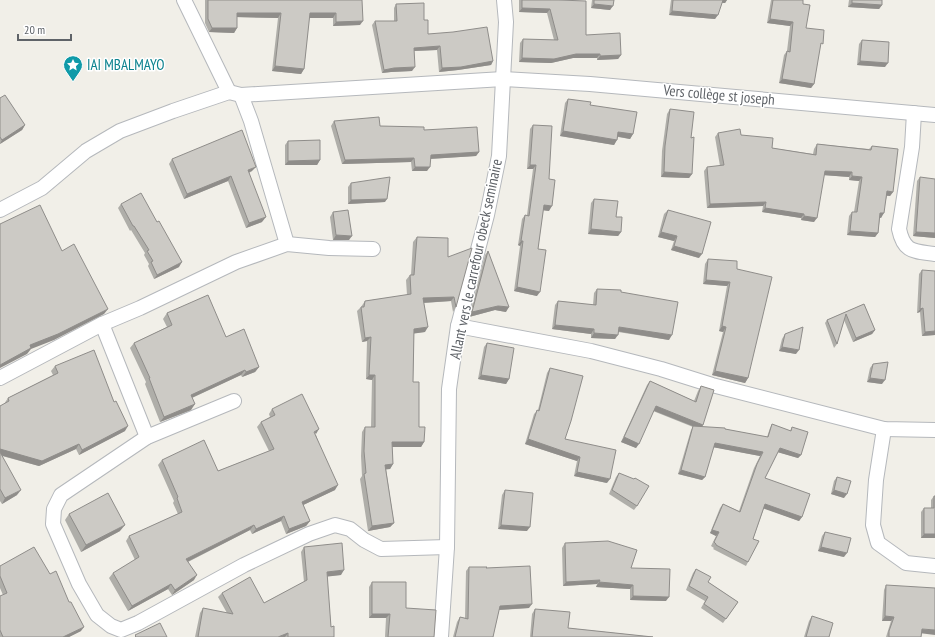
<svg xmlns="http://www.w3.org/2000/svg" width="935" height="637" font-family="'PT Sans Narrow',sans-serif">
<style>
.lines{fill:none;stroke-linecap:round;stroke-linejoin:round}
.minor-casing{stroke:#b5b8bc;stroke-width:16}
.minor{stroke:#fff;stroke-width:14}
.wall{fill:#afaea9}
.shaded-wall{fill:#8f8d8a}
.building{fill:#cccac5;stroke:#8f8d8a}
.labels{text-anchor:middle;stroke-width:3;stroke-linejoin:round;paint-order:stroke}
.culture-label{font-size:15px;fill:#0d838f;stroke:#fff;text-anchor:start}
.street-label{font-size:15px;fill:#5f6368;stroke:#fff}
</style>
<rect width="100%" height="100%" fill="#f1efe8"/>
<g class="lines">
<defs>
<g id="minor">
<path d="M 184,0 L 229,92"/>
<path d="M 241,95 L 251,121 L 287,244"/>
<path d="M 914,113 L 912,147 L 899,229 C 904,253 914,251 935,254"/>
<path d="M 0,210 L 42,188 L 86,151 L 120,131 L 173,111 L 229,92 L 241,95 L 503,79 L 590,84 L 935,115"/>
<path d="M 102,324 L 147,437"/>
<path d="M 458,326 L 591,351 L 661,369 L 712,385 L 884,429 L 935,430"/>
<path d="M 0,378 L 102,324 L 140,308 L 236,262 L 287,244 L 329,248 L 373,249"/>
<path d="M 234,401 L 147,437 L 61,495 L 54,509 L 53,524 L 79,584 L 97,615 L 111,626 L 121,630 L 138,623 L 244,565 L 309,534 L 335,525 L 350,529 L 364,540 L 381,549 L 447,547"/>
<path d="M 884,429 L 876,480 L 873,525 L 878,543 L 906,563 L 935,566"/>
<path d="M 441,637 L 447,547 L 449,389 L 458,326 L 487,215 L 499,156 L 506,22 L 504,0"/>
</g>
</defs>
<!-- minor casing -->
<use href="#minor" class="minor-casing"/>
<!-- minor -->
<use href="#minor" class="minor"/>
</g>
<!-- wall -->
<g class="wall">
<path d="M 205,0 L 362,0 L 360,25 L 333,26 L 333,18 L 309,18 L 304,69 L 301,74 L 272,71 L 278,18 L 237,17 L 237,28 L 234,33 L 209,32 L 205,23 Z"/>
<path d="M 519,0 L 559,0 L 586,35 L 621,55 L 618,59 L 597,60 L 597,58 L 573,58 L 551,63 L 519,62 L 520,43 L 523,39 L 554,40 L 547,13 L 519,12 Z"/>
<path d="M 592,0 L 614,0 L 610,10 L 591,8 Z"/>
<path d="M 671,0 L 727,0 L 725,3 L 722,3 L 715,19 L 669,15 Z"/>
<path d="M 771,0 L 803,0 L 803,4 L 806,28 L 820,47 L 814,84 L 811,88 L 779,83 L 784,55 L 787,51 L 790,26 L 767,23 Z"/>
<path d="M 849,0 L 882,0 L 882,5 L 879,9 L 848,7 Z"/>
<path d="M 396,4 L 424,20 L 428,34 L 493,61 L 491,65 L 458,70 L 439,72 L 437,50 L 414,51 L 412,71 L 391,72 L 382,73 L 372,25 L 375,21 L 394,21 L 394,8 Z"/>
<path d="M 862,40 L 885,67 L 857,65 L 859,44 Z"/>
<path d="M 0,98 L 25,125 L 22,130 L 0,144 Z"/>
<path d="M 568,99 L 590,105 L 633,134 L 630,139 L 618,137 L 614,145 L 560,136 L 565,103 Z"/>
<path d="M 670,109 L 691,138 L 692,174 L 689,178 L 661,177 L 662,151 L 667,114 Z"/>
<path d="M 334,121 L 380,126 L 424,130 L 479,152 L 476,156 L 430,159 L 427,171 L 412,171 L 411,162 L 342,164 L 331,126 Z"/>
<path d="M 533,125 L 549,179 L 549,211 L 543,210 L 538,249 L 537,296 L 514,291 L 520,246 L 518,245 L 522,219 L 525,215 L 527,215 L 533,169 L 527,169 L 530,129 Z"/>
<path d="M 718,133 L 741,135 L 772,148 L 813,154 L 814,149 L 817,144 L 869,149 L 872,146 L 893,192 L 890,196 L 887,196 L 881,218 L 880,217 L 878,233 L 875,237 L 847,235 L 849,216 L 852,212 L 854,212 L 859,181 L 849,180 L 849,177 L 824,175 L 814,222 L 801,220 L 801,218 L 762,212 L 763,206 L 707,208 L 704,171 L 707,167 L 720,166 L 715,137 Z"/>
<path d="M 288,141 L 320,160 L 317,165 L 285,165 L 285,145 Z"/>
<path d="M 172,159 L 252,171 L 249,173 L 262,222 L 246,228 L 228,181 L 184,199 L 169,164 Z"/>
<path d="M 920,177 L 935,238 L 913,236 L 917,181 Z"/>
<path d="M 351,183 L 385,202 L 348,204 L 348,187 Z"/>
<path d="M 594,199 L 616,217 L 621,232 L 618,236 L 588,234 L 591,203 Z"/>
<path d="M 121,204 L 179,267 L 154,279 L 148,266 L 149,264 L 144,255 L 145,253 L 131,230 L 130,231 L 118,208 Z"/>
<path d="M 668,210 L 699,258 L 671,250 L 674,241 L 658,237 L 664,214 Z"/>
<path d="M 333,212 L 349,240 L 333,240 L 330,217 Z"/>
<path d="M 417,237 L 448,257 L 456,307 L 453,312 L 451,301 L 424,303 L 425,332 L 414,333 L 413,382 L 419,427 L 424,442 L 421,447 L 392,447 L 393,464 L 390,469 L 386,469 L 394,523 L 390,527 L 368,531 L 360,479 L 362,476 L 361,456 L 362,432 L 365,427 L 371,427 L 372,380 L 366,379 L 367,341 L 362,342 L 357,311 L 361,307 L 365,301 L 407,295 L 406,280 L 410,275 L 411,275 L 413,242 Z"/>
<path d="M 488,251 L 506,312 L 495,310 L 469,317 L 485,255 Z"/>
<path d="M 708,259 L 737,269 L 748,378 L 745,383 L 712,375 L 723,332 L 719,331 L 727,286 L 703,284 L 705,264 Z"/>
<path d="M 922,270 L 935,335 L 922,336 L 920,312 L 917,313 L 919,274 Z"/>
<path d="M 597,289 L 621,292 L 669,340 L 618,332 L 615,339 L 591,338 L 591,334 L 552,329 L 555,305 L 558,301 L 593,305 L 594,293 Z"/>
<path d="M 864,304 L 875,330 L 872,334 L 853,342 L 844,320 L 837,344 L 834,348 L 825,323 L 827,320 Z"/>
<path d="M 167,313 L 226,337 L 259,367 L 255,372 L 242,377 L 241,375 L 192,398 L 191,410 L 160,422 L 145,384 L 146,382 L 130,348 L 134,343 L 167,327 L 163,319 Z"/>
<path d="M 785,334 L 796,354 L 779,351 L 782,339 Z"/>
<path d="M 487,343 L 509,379 L 506,384 L 478,379 L 484,347 Z"/>
<path d="M 873,364 L 882,384 L 867,382 L 870,368 Z"/>
<path d="M 55,366 L 125,431 L 79,455 L 76,449 L 39,466 L 2,456 L 17,495 L 2,504 L 0,501 L 0,406 L 4,404 L 8,398 L 53,375 L 51,371 Z"/>
<path d="M 550,368 L 565,439 L 607,483 L 574,476 L 577,461 L 525,444 L 534,414 L 538,410 L 547,373 Z"/>
<path d="M 650,381 L 694,401 L 698,391 L 701,386 L 703,425 L 702,427 L 725,429 L 767,437 L 770,428 L 772,424 L 790,431 L 792,427 L 801,455 L 798,458 L 778,452 L 765,478 L 802,517 L 799,521 L 764,508 L 753,539 L 748,562 L 746,566 L 713,549 L 714,548 L 711,546 L 716,536 L 710,533 L 720,508 L 723,504 L 739,511 L 754,468 L 760,456 L 713,447 L 705,477 L 702,480 L 678,474 L 691,430 L 693,427 L 653,411 L 636,448 L 621,442 L 647,385 Z"/>
<path d="M 272,409 L 316,435 L 335,490 L 303,505 L 310,521 L 306,526 L 286,534 L 281,521 L 252,534 L 250,530 L 188,562 L 194,580 L 172,595 L 168,589 L 128,611 L 109,578 L 113,573 L 135,560 L 126,541 L 129,536 L 178,514 L 173,503 L 174,501 L 158,465 L 162,460 L 218,471 L 269,451 L 257,427 L 261,422 L 270,417 L 269,414 Z"/>
<path d="M 619,473 L 637,506 L 634,510 L 609,494 L 616,477 Z"/>
<path d="M 837,477 L 844,498 L 831,494 L 834,481 Z"/>
<path d="M 505,490 L 527,531 L 498,529 L 502,495 Z"/>
<path d="M 934,496 L 935,538 L 921,538 L 921,512 L 924,508 L 931,508 L 931,500 Z"/>
<path d="M 69,514 L 120,531 L 81,552 L 65,520 Z"/>
<path d="M 825,532 L 844,557 L 818,551 L 822,536 Z"/>
<path d="M 565,543 L 631,568 L 666,601 L 630,600 L 630,589 L 596,587 L 597,584 L 563,586 L 562,548 Z"/>
<path d="M 304,547 L 341,575 L 327,576 L 331,627 L 334,637 L 195,637 L 200,613 L 203,608 L 227,613 L 218,597 L 222,593 L 264,603 L 304,582 L 301,552 Z"/>
<path d="M 0,566 L 81,631 L 69,637 L 0,637 L 0,596 L 3,595 L 0,588 Z"/>
<path d="M 469,567 L 486,568 L 529,608 L 499,610 L 493,637 L 453,637 L 457,622 L 460,617 L 465,618 L 466,571 Z"/>
<path d="M 696,569 L 708,582 L 738,602 L 723,623 L 701,608 L 705,601 L 686,590 L 693,573 Z"/>
<path d="M 372,582 L 406,608 L 434,637 L 385,637 L 386,618 L 369,618 L 369,587 Z"/>
<path d="M 886,585 L 922,633 L 921,637 L 886,637 L 891,621 L 882,621 L 884,590 Z"/>
<path d="M 535,609 L 568,628 L 653,637 L 530,637 L 532,614 Z"/>
<path d="M 812,616 L 829,637 L 804,637 L 809,621 Z"/>
</g>
<!-- shaded-wall -->
<g class="shaded-wall">
<path d="M 722,0 L 727,0 L 725,3 L 720,3 Z"/>
<path d="M 852,3 L 882,5 L 879,9 L 848,7 Z"/>
<path d="M 594,4 L 613,6 L 610,10 L 591,8 Z"/>
<path d="M 522,8 L 550,9 L 547,13 L 519,12 Z"/>
<path d="M 672,11 L 718,15 L 715,19 L 669,15 Z"/>
<path d="M 237,13 L 281,13 L 278,18 L 234,17 Z"/>
<path d="M 310,13 L 336,13 L 333,18 L 307,18 Z"/>
<path d="M 770,19 L 793,22 L 790,26 L 767,23 Z"/>
<path d="M 363,21 L 360,25 L 333,26 L 336,22 Z"/>
<path d="M 212,28 L 237,28 L 234,33 L 209,32 Z"/>
<path d="M 440,46 L 437,50 L 412,51 L 414,48 Z"/>
<path d="M 576,54 L 600,54 L 597,58 L 573,58 L 551,63 L 519,62 L 522,58 Z"/>
<path d="M 621,55 L 618,59 L 597,60 L 600,56 Z"/>
<path d="M 493,61 L 491,65 L 458,70 L 439,72 L 442,68 Z"/>
<path d="M 860,61 L 888,63 L 885,67 L 857,65 Z"/>
<path d="M 275,66 L 304,69 L 301,74 L 272,71 Z"/>
<path d="M 415,67 L 412,71 L 391,72 L 382,73 L 384,70 L 394,68 Z"/>
<path d="M 782,79 L 814,84 L 811,88 L 779,83 Z"/>
<path d="M 25,125 L 22,130 L 0,144 L 2,140 Z"/>
<path d="M 563,131 L 617,140 L 614,145 L 560,136 Z"/>
<path d="M 618,132 L 633,134 L 630,139 L 615,136 Z"/>
<path d="M 479,152 L 476,156 L 428,159 L 431,155 Z"/>
<path d="M 414,158 L 411,162 L 342,164 L 345,160 Z"/>
<path d="M 320,160 L 317,165 L 285,165 L 288,161 Z"/>
<path d="M 530,165 L 536,165 L 533,169 L 527,169 Z"/>
<path d="M 256,167 L 252,171 L 244,174 L 248,170 Z"/>
<path d="M 415,167 L 430,167 L 427,171 L 412,171 Z"/>
<path d="M 825,171 L 852,172 L 849,177 L 822,175 Z"/>
<path d="M 664,172 L 692,174 L 689,178 L 661,177 Z"/>
<path d="M 231,176 L 228,181 L 184,199 L 187,194 Z"/>
<path d="M 852,176 L 862,177 L 859,181 L 849,180 Z"/>
<path d="M 887,191 L 893,192 L 890,196 L 884,195 Z"/>
<path d="M 387,199 L 385,202 L 348,204 L 351,200 Z"/>
<path d="M 766,202 L 763,206 L 707,208 L 710,204 Z"/>
<path d="M 544,205 L 552,206 L 549,211 L 541,210 Z"/>
<path d="M 765,208 L 804,214 L 801,218 L 762,212 Z"/>
<path d="M 880,213 L 884,213 L 881,218 L 877,217 Z"/>
<path d="M 804,216 L 817,218 L 814,222 L 801,220 Z"/>
<path d="M 266,217 L 262,222 L 246,228 L 249,223 Z"/>
<path d="M 591,229 L 621,232 L 618,236 L 588,234 Z"/>
<path d="M 850,231 L 878,233 L 875,237 L 847,235 Z"/>
<path d="M 661,232 L 677,236 L 674,241 L 658,237 Z"/>
<path d="M 916,232 L 935,233 L 935,238 L 913,236 Z"/>
<path d="M 336,235 L 352,236 L 349,240 L 333,240 Z"/>
<path d="M 521,241 L 523,241 L 520,246 L 518,245 Z"/>
<path d="M 674,246 L 702,254 L 699,258 L 671,250 Z"/>
<path d="M 182,262 L 179,267 L 154,279 L 157,275 Z"/>
<path d="M 706,280 L 730,282 L 727,286 L 703,284 Z"/>
<path d="M 517,287 L 540,292 L 537,296 L 514,291 Z"/>
<path d="M 454,297 L 451,301 L 420,303 L 423,298 Z"/>
<path d="M 498,306 L 509,307 L 506,312 L 495,310 L 469,317 L 472,312 Z"/>
<path d="M 923,308 L 920,312 L 917,313 L 920,309 Z"/>
<path d="M 108,309 L 104,314 L 54,340 L 31,349 L 27,354 L 0,368 L 0,365 L 30,345 Z"/>
<path d="M 555,325 L 594,329 L 591,334 L 552,329 Z"/>
<path d="M 722,326 L 726,327 L 723,332 L 719,331 Z"/>
<path d="M 428,327 L 425,332 L 411,334 L 414,329 Z"/>
<path d="M 619,327 L 672,335 L 669,340 L 616,331 Z"/>
<path d="M 875,330 L 872,334 L 853,342 L 856,338 Z"/>
<path d="M 935,331 L 935,335 L 922,336 L 925,332 Z"/>
<path d="M 594,333 L 618,335 L 615,339 L 591,338 Z"/>
<path d="M 371,337 L 367,341 L 362,342 L 365,338 Z"/>
<path d="M 782,347 L 799,350 L 796,354 L 779,351 Z"/>
<path d="M 259,367 L 255,372 L 242,377 L 246,372 Z"/>
<path d="M 245,370 L 241,375 L 187,400 L 191,395 Z"/>
<path d="M 715,371 L 748,378 L 745,383 L 712,375 Z"/>
<path d="M 369,375 L 375,375 L 372,380 L 366,379 Z"/>
<path d="M 481,375 L 509,379 L 506,384 L 478,379 Z"/>
<path d="M 870,378 L 885,380 L 882,384 L 867,382 Z"/>
<path d="M 195,404 L 191,410 L 160,422 L 164,417 Z"/>
<path d="M 656,406 L 703,425 L 700,429 L 652,410 Z"/>
<path d="M 128,426 L 125,431 L 79,455 L 82,450 Z"/>
<path d="M 319,429 L 316,434 L 314,432 Z"/>
<path d="M 624,437 L 639,444 L 636,448 L 621,442 Z"/>
<path d="M 528,439 L 580,457 L 577,461 L 525,444 Z"/>
<path d="M 392,442 L 424,442 L 421,447 L 389,447 Z"/>
<path d="M 715,443 L 763,452 L 760,456 L 712,447 Z"/>
<path d="M 79,444 L 76,449 L 39,466 L 0,455 L 0,449 Z"/>
<path d="M 780,448 L 801,455 L 798,458 L 777,452 Z"/>
<path d="M 393,464 L 390,469 L 382,470 L 385,465 Z"/>
<path d="M 681,470 L 705,477 L 702,480 L 678,474 Z"/>
<path d="M 577,472 L 610,479 L 607,483 L 574,476 Z"/>
<path d="M 338,485 L 335,490 L 299,507 L 302,502 Z"/>
<path d="M 21,490 L 17,495 L 2,504 L 5,498 Z"/>
<path d="M 834,490 L 847,494 L 844,498 L 831,494 Z"/>
<path d="M 765,504 L 802,517 L 799,521 L 762,508 Z"/>
<path d="M 284,516 L 281,521 L 252,534 L 256,529 Z"/>
<path d="M 310,521 L 306,526 L 286,534 L 289,529 Z"/>
<path d="M 394,523 L 390,527 L 368,531 L 372,526 Z"/>
<path d="M 125,525 L 120,531 L 81,552 L 86,545 Z"/>
<path d="M 254,525 L 250,530 L 183,564 L 186,559 Z"/>
<path d="M 501,525 L 530,527 L 527,531 L 498,529 Z"/>
<path d="M 712,530 L 719,532 L 716,536 L 710,533 Z"/>
<path d="M 924,534 L 935,534 L 935,538 L 921,538 Z"/>
<path d="M 821,547 L 847,553 L 844,557 L 818,551 Z"/>
<path d="M 344,570 L 341,575 L 324,577 L 327,572 Z"/>
<path d="M 197,575 L 194,580 L 172,595 L 175,590 Z"/>
<path d="M 600,580 L 597,584 L 563,586 L 566,582 Z"/>
<path d="M 599,582 L 633,585 L 630,589 L 596,587 Z"/>
<path d="M 171,584 L 168,589 L 128,611 L 132,606 Z"/>
<path d="M 633,596 L 669,597 L 666,601 L 630,600 Z"/>
<path d="M 532,604 L 529,608 L 497,610 L 500,606 Z"/>
<path d="M 372,614 L 390,614 L 386,618 L 369,618 Z"/>
<path d="M 885,616 L 894,617 L 891,621 L 882,621 Z"/>
<path d="M 84,627 L 81,631 L 69,637 L 63,637 Z"/>
<path d="M 922,629 L 935,630 L 935,635 L 919,633 Z"/>
<path d="M 288,633 L 285,637 L 278,637 Z"/>
</g>
<!-- building -->
<g class="building">
<path d="M 208,0 L 362,0 L 363,21 L 336,22 L 336,13 L 310,13 L 304,69 L 275,66 L 281,13 L 237,13 L 237,28 L 212,28 L 208,19 Z"/>
<path d="M 522,0 L 559,0 L 586,1 L 586,35 L 620,33 L 621,55 L 600,56 L 600,54 L 576,54 L 554,59 L 522,58 L 523,39 L 558,40 L 550,9 L 522,8 Z"/>
<path d="M 594,0 L 614,0 L 613,6 L 594,4 Z"/>
<path d="M 673,0 L 723,0 L 718,15 L 672,11 Z"/>
<path d="M 773,0 L 803,0 L 803,4 L 810,5 L 806,28 L 824,30 L 823,44 L 821,43 L 814,84 L 782,79 L 787,51 L 790,52 L 793,22 L 770,19 Z"/>
<path d="M 852,0 L 882,0 L 882,5 L 852,3 Z"/>
<path d="M 424,3 L 424,20 L 428,20 L 428,34 L 453,32 L 487,27 L 493,61 L 461,67 L 442,68 L 440,46 L 414,48 L 415,67 L 394,68 L 384,70 L 375,21 L 397,21 L 396,4 Z"/>
<path d="M 862,40 L 889,42 L 888,63 L 860,61 Z"/>
<path d="M 5,95 L 25,125 L 2,140 L 0,137 L 0,98 Z"/>
<path d="M 568,99 L 591,102 L 590,105 L 637,112 L 633,134 L 618,132 L 617,140 L 563,131 Z"/>
<path d="M 670,109 L 694,112 L 691,138 L 694,137 L 692,174 L 664,172 L 665,146 Z"/>
<path d="M 379,117 L 380,126 L 424,127 L 424,130 L 477,127 L 479,152 L 431,155 L 430,167 L 415,167 L 414,158 L 345,160 L 334,121 Z"/>
<path d="M 533,125 L 552,126 L 549,179 L 555,180 L 552,206 L 544,205 L 538,249 L 546,250 L 540,292 L 517,287 L 523,241 L 521,241 L 525,215 L 529,216 L 536,165 L 530,165 Z"/>
<path d="M 740,129 L 741,135 L 773,138 L 772,148 L 816,155 L 817,144 L 871,150 L 872,146 L 898,149 L 893,192 L 887,191 L 884,213 L 880,213 L 878,233 L 850,231 L 852,212 L 857,212 L 862,177 L 852,176 L 852,172 L 825,171 L 817,218 L 804,216 L 804,214 L 765,208 L 766,202 L 710,204 L 707,167 L 724,165 L 718,133 Z"/>
<path d="M 242,130 L 256,167 L 248,170 L 266,217 L 249,223 L 231,176 L 187,194 L 172,159 Z"/>
<path d="M 320,140 L 320,160 L 288,161 L 288,141 Z"/>
<path d="M 390,177 L 387,199 L 351,200 L 351,183 Z"/>
<path d="M 920,177 L 935,179 L 935,233 L 916,232 Z"/>
<path d="M 141,193 L 157,222 L 159,221 L 182,262 L 157,275 L 151,262 L 153,261 L 147,251 L 149,250 L 134,226 L 133,226 L 121,204 Z"/>
<path d="M 594,199 L 618,201 L 616,217 L 622,217 L 621,232 L 591,229 Z"/>
<path d="M 40,205 L 62,251 L 74,244 L 108,309 L 58,334 L 30,345 L 31,348 L 0,365 L 0,224 Z"/>
<path d="M 348,210 L 352,236 L 336,235 L 333,212 Z"/>
<path d="M 668,210 L 711,222 L 702,254 L 674,246 L 677,236 L 661,232 Z"/>
<path d="M 417,237 L 448,238 L 448,257 L 472,248 L 456,307 L 454,297 L 423,298 L 428,327 L 414,329 L 413,382 L 419,382 L 419,427 L 425,427 L 424,442 L 392,442 L 393,464 L 385,465 L 394,523 L 372,526 L 364,474 L 366,473 L 364,451 L 365,427 L 375,427 L 375,375 L 369,375 L 371,337 L 365,338 L 361,307 L 364,307 L 365,301 L 411,294 L 410,275 L 414,275 Z"/>
<path d="M 488,251 L 509,307 L 498,306 L 472,312 Z"/>
<path d="M 708,259 L 737,261 L 737,269 L 772,277 L 748,378 L 715,371 L 726,327 L 722,326 L 730,282 L 706,280 Z"/>
<path d="M 922,270 L 935,271 L 935,331 L 925,332 L 923,308 L 920,309 Z"/>
<path d="M 597,289 L 621,290 L 621,292 L 678,302 L 672,335 L 619,327 L 618,335 L 594,333 L 594,329 L 555,325 L 558,301 L 596,305 Z"/>
<path d="M 208,295 L 226,337 L 244,329 L 259,367 L 246,372 L 245,370 L 191,395 L 195,404 L 164,417 L 149,378 L 150,378 L 134,343 L 172,325 L 167,313 Z"/>
<path d="M 864,304 L 875,330 L 856,338 L 846,314 L 837,344 L 827,320 Z"/>
<path d="M 803,327 L 799,350 L 782,347 L 785,334 Z"/>
<path d="M 487,343 L 514,348 L 509,379 L 481,375 Z"/>
<path d="M 94,350 L 114,402 L 116,401 L 128,426 L 82,450 L 79,444 L 42,461 L 0,449 L 0,406 L 9,401 L 8,398 L 58,373 L 55,366 Z"/>
<path d="M 888,362 L 885,380 L 870,378 L 873,364 Z"/>
<path d="M 550,368 L 583,376 L 571,421 L 565,439 L 616,450 L 610,479 L 577,472 L 580,457 L 528,439 L 537,410 L 539,411 Z"/>
<path d="M 650,381 L 696,402 L 701,386 L 714,390 L 703,425 L 656,406 L 639,444 L 624,437 Z"/>
<path d="M 302,394 L 319,429 L 314,432 L 338,485 L 302,502 L 310,521 L 289,529 L 284,516 L 256,529 L 254,525 L 186,559 L 197,575 L 175,590 L 171,584 L 132,606 L 113,573 L 139,557 L 129,536 L 182,512 L 177,498 L 178,497 L 162,460 L 204,440 L 218,471 L 274,449 L 261,422 L 275,415 L 272,409 Z"/>
<path d="M 772,424 L 791,431 L 792,427 L 808,432 L 801,455 L 780,448 L 765,478 L 810,494 L 802,517 L 765,504 L 753,539 L 759,541 L 748,562 L 716,545 L 716,544 L 714,542 L 719,532 L 712,530 L 723,504 L 740,512 L 757,464 L 763,452 L 715,443 L 705,477 L 681,470 L 693,426 L 725,428 L 725,429 L 768,437 Z"/>
<path d="M 0,452 L 21,490 L 5,498 L 0,489 Z"/>
<path d="M 619,473 L 634,479 L 635,478 L 649,486 L 637,506 L 612,490 Z"/>
<path d="M 837,477 L 851,481 L 847,494 L 834,490 Z"/>
<path d="M 505,490 L 533,493 L 530,527 L 501,525 Z"/>
<path d="M 108,493 L 125,525 L 86,545 L 69,514 Z"/>
<path d="M 934,496 L 935,496 L 935,534 L 924,534 L 924,508 L 934,508 Z"/>
<path d="M 825,532 L 851,538 L 847,553 L 821,547 Z"/>
<path d="M 608,541 L 637,550 L 631,568 L 670,569 L 669,597 L 633,596 L 633,585 L 599,582 L 600,580 L 566,582 L 565,543 Z"/>
<path d="M 342,543 L 344,570 L 327,572 L 331,627 L 334,626 L 334,637 L 288,637 L 288,633 L 278,637 L 198,637 L 203,608 L 233,614 L 222,593 L 250,577 L 264,603 L 307,580 L 304,547 Z"/>
<path d="M 34,547 L 50,574 L 56,571 L 69,602 L 71,602 L 84,627 L 63,637 L 3,637 L 0,630 L 0,596 L 7,593 L 0,576 L 0,566 Z"/>
<path d="M 530,566 L 532,604 L 500,606 L 493,637 L 455,637 L 460,617 L 468,619 L 469,567 L 487,567 L 486,568 Z"/>
<path d="M 696,569 L 711,577 L 708,582 L 738,602 L 726,619 L 704,604 L 708,597 L 689,586 Z"/>
<path d="M 372,582 L 406,582 L 406,608 L 436,610 L 434,637 L 388,637 L 390,614 L 372,614 Z"/>
<path d="M 886,585 L 935,588 L 935,630 L 922,629 L 921,637 L 889,637 L 889,631 L 894,617 L 885,616 Z"/>
<path d="M 535,609 L 570,612 L 568,628 L 653,637 L 532,637 Z"/>
<path d="M 812,616 L 833,623 L 829,637 L 806,637 Z"/>
<path d="M 160,623 L 167,637 L 135,637 L 136,636 L 135,635 Z"/>
</g>
<!-- icons -->
<defs>
<symbol id="sight-pin" viewBox="-11 -11 22 30"><path d="M0 17L-7.5 6A9.5 9.5 0 1 1 7.5 6Z" fill="#0f9aa8" stroke="#fff"/><path d="M0-6L1.8-2.2L6-1.7L2.9 1.2L3.7 5.4L0 3.3L-3.7 5.4L-2.9 1.2L-6-1.7L-1.8-2.2Z" fill="#fff"/></symbol>
</defs>
<g fill-rule="evenodd">
<use href="#sight-pin" x="62" y="54" width="22" height="30"/>
</g>
<g class="labels">
<!-- culture labels -->
<g class="culture-label">
<text x="87" y="70">IAI MBALMAYO</text>
</g>
<!-- street labels -->
<g class="street-label">
<text transform="translate(719 95) rotate(5)" y="5">Vers collège st joseph</text>
<text transform="translate(476 259) rotate(-78)" y="5">Allant vers le carrefour obeck seminaire</text>
</g>
</g>
<!-- scale -->
<path d="M18 34v6h53v-6" fill="none" stroke="#5f6368" stroke-width="2"/>
<text x="24" y="34" font-size="12" fill="#5f6368" stroke="#ffffff" stroke-width="3" paint-order="stroke">20 m</text>
</svg>
